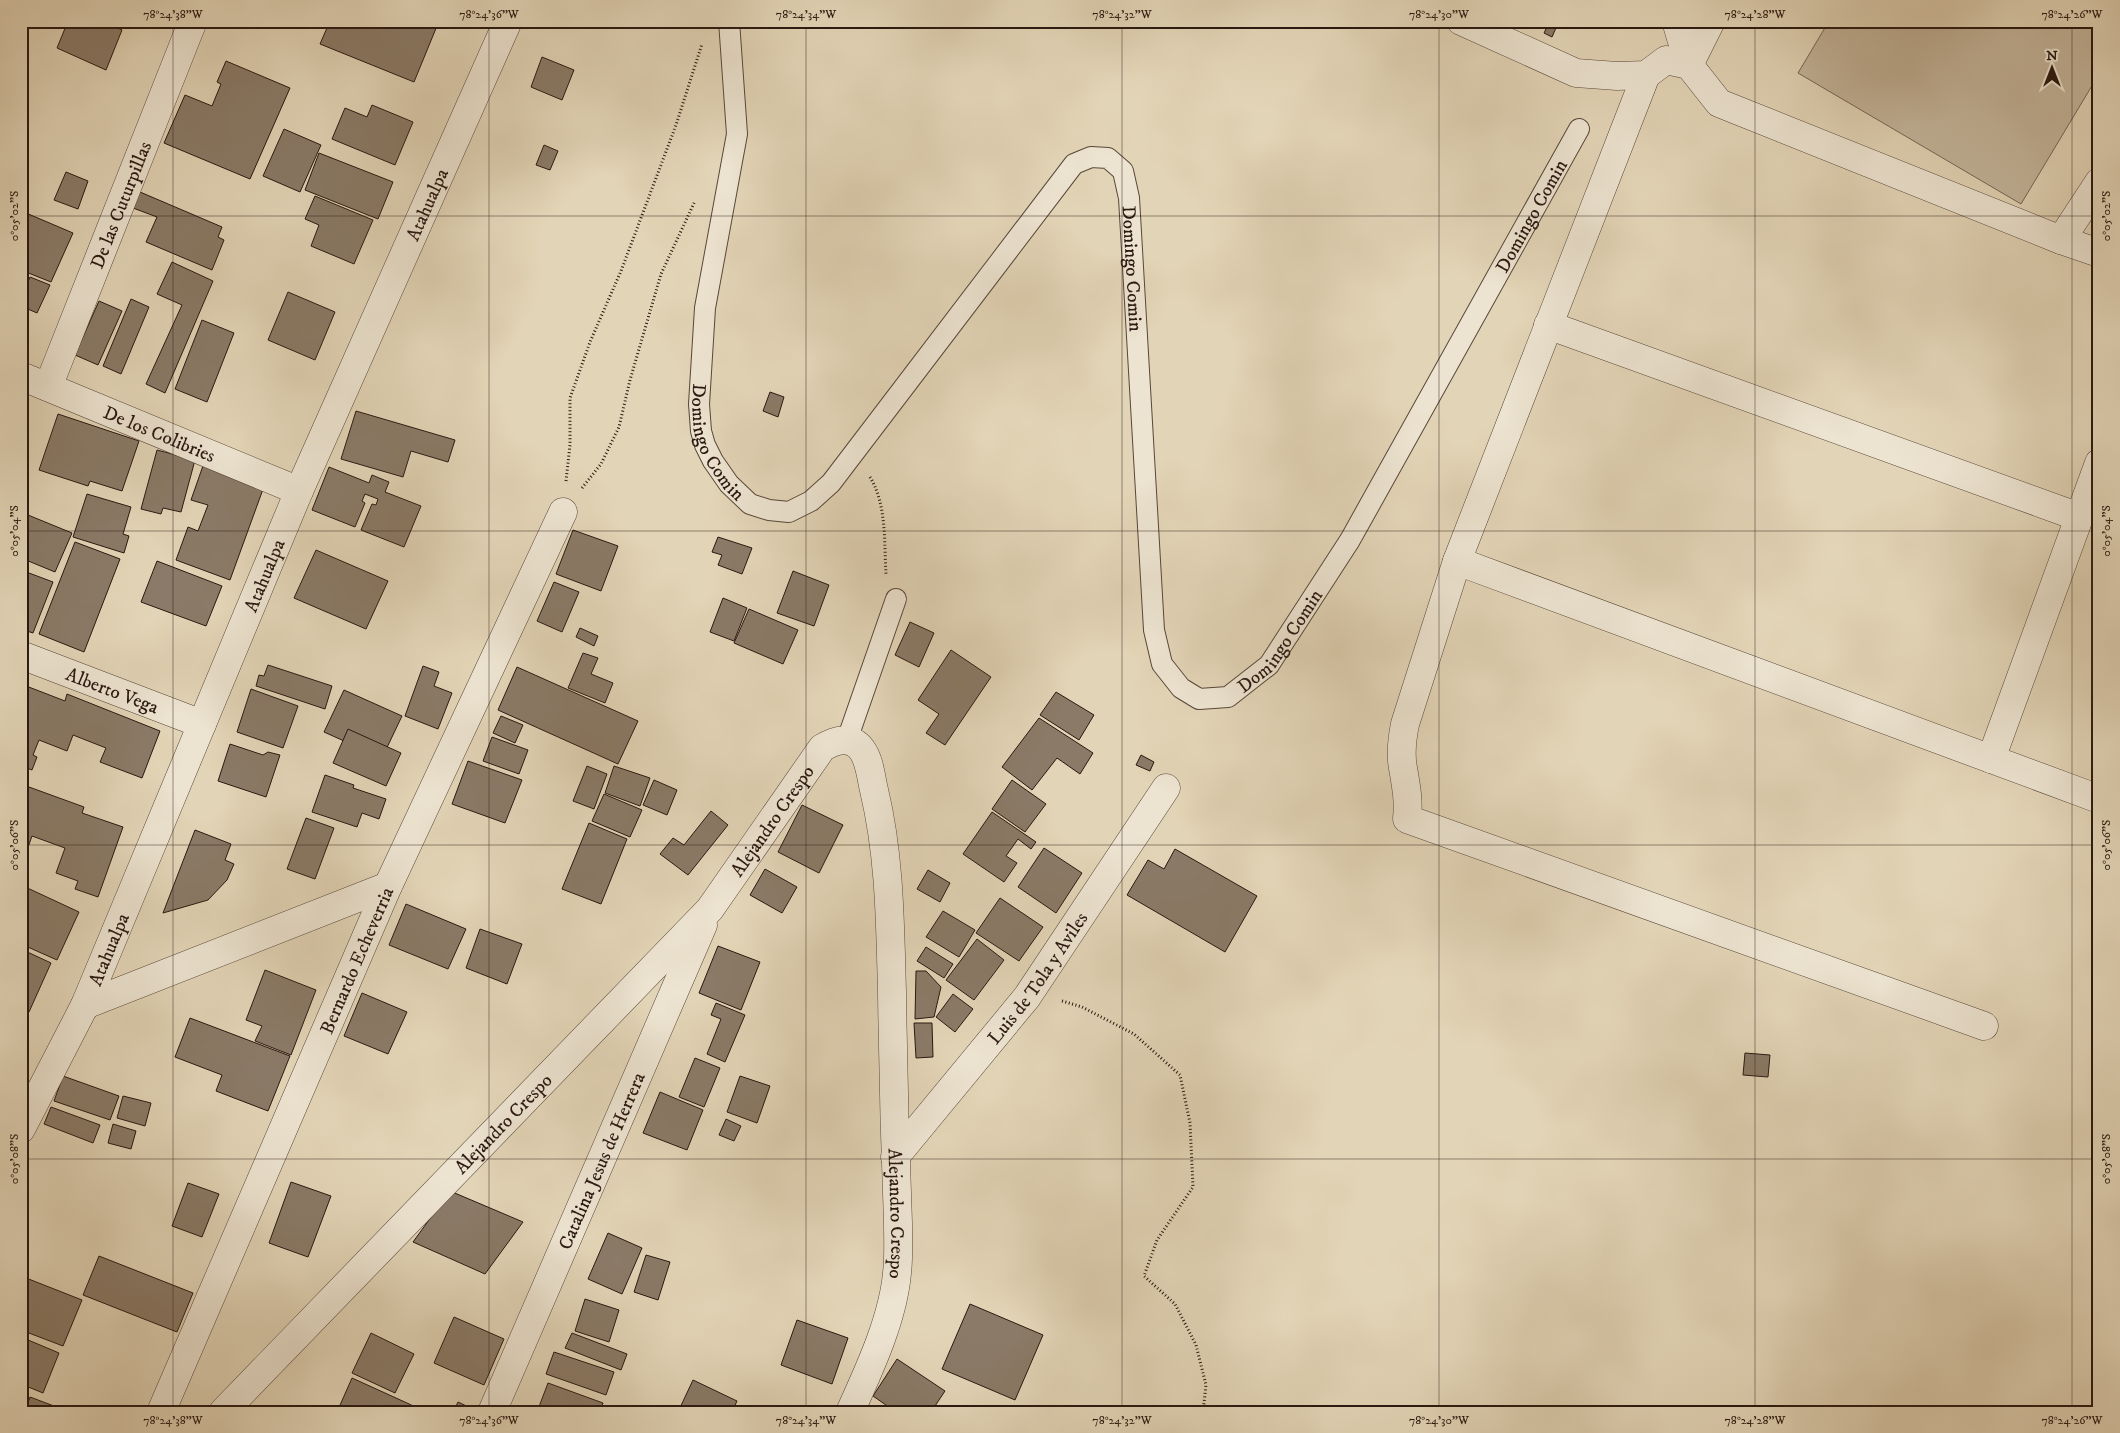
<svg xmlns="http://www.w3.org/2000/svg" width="2120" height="1433" font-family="'IM FELL DW Pica',serif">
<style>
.green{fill:#c3b49a;stroke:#766656}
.building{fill:#8a7a67;stroke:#2a1811}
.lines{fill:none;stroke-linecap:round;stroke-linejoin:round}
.service-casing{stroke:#58473a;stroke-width:22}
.minor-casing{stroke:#58473a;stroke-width:29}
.tertiary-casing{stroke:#58473a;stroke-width:29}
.path{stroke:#2a1811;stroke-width:3;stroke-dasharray:1 2.5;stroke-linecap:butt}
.service{stroke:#ece3d0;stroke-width:20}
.minor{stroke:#ece3d0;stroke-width:28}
.tertiary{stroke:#ece3d0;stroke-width:28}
.ticks{fill:none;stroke:#2a1811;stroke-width:1;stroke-opacity:0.45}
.labels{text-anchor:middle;stroke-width:4.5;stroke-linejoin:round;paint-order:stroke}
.street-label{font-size:19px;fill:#2a1811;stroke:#ece3d0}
.neatline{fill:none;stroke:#2a1811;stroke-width:2}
.ticks-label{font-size:12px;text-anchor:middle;fill:#2a1811}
</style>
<rect width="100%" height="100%" fill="#e2d4b6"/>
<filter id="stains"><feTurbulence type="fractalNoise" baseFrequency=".004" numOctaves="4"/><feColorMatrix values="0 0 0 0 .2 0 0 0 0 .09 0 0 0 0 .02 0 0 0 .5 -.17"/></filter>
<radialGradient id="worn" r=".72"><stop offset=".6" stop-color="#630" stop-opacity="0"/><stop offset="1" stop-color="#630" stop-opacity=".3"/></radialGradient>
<!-- green -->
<path class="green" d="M 1829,21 L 2099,21 L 2099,74 L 2021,204 L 1798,73 Z"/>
<!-- building -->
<g class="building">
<path d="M 68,21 L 103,21 L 122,30 L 106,70 L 57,48 Z"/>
<path d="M 330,21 L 439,21 L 414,82 L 320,44 Z"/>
<path d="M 1535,21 L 1559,21 L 1552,37 L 1544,33 L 1547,27 Z"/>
<path d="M 542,57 L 574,70 L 562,100 L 531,87 Z"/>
<path d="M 226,61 L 290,88 L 250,179 L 164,143 L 185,95 L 212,106 L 221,84 L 217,82 Z"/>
<path d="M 372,105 L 413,122 L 395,165 L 332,139 L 345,108 L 367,117 Z"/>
<path d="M 284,129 L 321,145 L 300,192 L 263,176 Z"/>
<path d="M 544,145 L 558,151 L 550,170 L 536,165 Z"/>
<path d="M 319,153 L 393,182 L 378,219 L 305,190 Z"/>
<path d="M 66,172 L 88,181 L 78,209 L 54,200 Z"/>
<path d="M 140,192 L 222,227 L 218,237 L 224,240 L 212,270 L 146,242 L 157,217 L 133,208 Z"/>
<path d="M 315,196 L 373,220 L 354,264 L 311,246 L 319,225 L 305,219 Z"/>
<path d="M 26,213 L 73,233 L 51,282 L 21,270 L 21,225 Z"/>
<path d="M 172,262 L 213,281 L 165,393 L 146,384 L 182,305 L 157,294 Z"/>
<path d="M 30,277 L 50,285 L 37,313 L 21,306 L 21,298 Z"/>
<path d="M 288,292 L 335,312 L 315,360 L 268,340 Z"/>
<path d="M 131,299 L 149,307 L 121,374 L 103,366 Z"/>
<path d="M 99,301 L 122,311 L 98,365 L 75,355 Z"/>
<path d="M 202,320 L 234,333 L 207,402 L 175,389 Z"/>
<path d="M 770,392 L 784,397 L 778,417 L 763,411 Z"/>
<path d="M 356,411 L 455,440 L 448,462 L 411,451 L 403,477 L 341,459 Z"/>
<path d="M 58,414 L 139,441 L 122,491 L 90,481 L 88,486 L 39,470 Z"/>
<path d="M 157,450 L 195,460 L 181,512 L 163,508 L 161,514 L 141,509 Z"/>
<path d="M 205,460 L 266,481 L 230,580 L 176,560 L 188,527 L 198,531 L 208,505 L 191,500 Z"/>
<path d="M 329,467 L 369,483 L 372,475 L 389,482 L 385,492 L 421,506 L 404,547 L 361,530 L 372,504 L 376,505 L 378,499 L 365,494 L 362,501 L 365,503 L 355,527 L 312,510 Z"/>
<path d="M 87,494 L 131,507 L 123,534 L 129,536 L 124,553 L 73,537 Z"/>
<path d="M 28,515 L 72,533 L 55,572 L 21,558 L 21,552 L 26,539 L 21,537 L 21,530 Z"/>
<path d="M 573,530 L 618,546 L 601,591 L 556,574 Z"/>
<path d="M 718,537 L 752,548 L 742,574 L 718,565 L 722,555 L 712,552 Z"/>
<path d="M 75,542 L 120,559 L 84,652 L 39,634 Z"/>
<path d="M 316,550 L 388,581 L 366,629 L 294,598 Z"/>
<path d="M 157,561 L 222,586 L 206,626 L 141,602 Z"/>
<path d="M 21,570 L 53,582 L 33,633 L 21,629 Z"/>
<path d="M 793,571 L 829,585 L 814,626 L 777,613 Z"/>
<path d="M 554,582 L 579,592 L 562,632 L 537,621 Z"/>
<path d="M 723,598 L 747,608 L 734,641 L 710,632 Z"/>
<path d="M 749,609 L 798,630 L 783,664 L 734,643 Z"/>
<path d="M 910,622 L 934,633 L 919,667 L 895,655 Z"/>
<path d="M 580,628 L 598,636 L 594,646 L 576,637 Z"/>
<path d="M 951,650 L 991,677 L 945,745 L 926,733 L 939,714 L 918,700 Z"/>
<path d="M 583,653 L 598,658 L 591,674 L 613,683 L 605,703 L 568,688 Z"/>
<path d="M 268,665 L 332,686 L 325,709 L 256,686 L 259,675 L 264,676 Z"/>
<path d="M 423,666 L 439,672 L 434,686 L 452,693 L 438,729 L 405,716 Z"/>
<path d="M 517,667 L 638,721 L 618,764 L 498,710 Z"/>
<path d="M 21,684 L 65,701 L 67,694 L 160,731 L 142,778 L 100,762 L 106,748 L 73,735 L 67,751 L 39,740 L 33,755 L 37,757 L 32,770 L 21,766 Z"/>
<path d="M 251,689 L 298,706 L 283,748 L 237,732 Z"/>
<path d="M 344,690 L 402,716 L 382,758 L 324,732 Z"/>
<path d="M 1056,692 L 1094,715 L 1079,740 L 1040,715 Z"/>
<path d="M 501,716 L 523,725 L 515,743 L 493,733 Z"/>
<path d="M 1039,718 L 1093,753 L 1080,774 L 1057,758 L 1032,790 L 1002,767 Z"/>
<path d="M 348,729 L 401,753 L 386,786 L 333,763 Z"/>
<path d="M 492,737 L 528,750 L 519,774 L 483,761 Z"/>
<path d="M 230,744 L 263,755 L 268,752 L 280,755 L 266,797 L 218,781 Z"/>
<path d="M 1141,755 L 1154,762 L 1150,771 L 1136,765 Z"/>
<path d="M 468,761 L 522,780 L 505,823 L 452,804 Z"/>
<path d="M 587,766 L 607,774 L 594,809 L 573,801 Z"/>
<path d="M 614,766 L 650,778 L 640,806 L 605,793 Z"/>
<path d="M 325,775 L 354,785 L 353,788 L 386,799 L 379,819 L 362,813 L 357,827 L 312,812 Z"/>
<path d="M 654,780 L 677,790 L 667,815 L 643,805 Z"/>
<path d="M 1012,780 L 1046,804 L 1025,832 L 992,809 Z"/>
<path d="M 29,787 L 84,807 L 82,813 L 123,827 L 98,897 L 75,889 L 78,881 L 56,873 L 65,848 L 32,836 L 25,856 L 21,855 L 21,808 Z"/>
<path d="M 604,794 L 642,810 L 630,837 L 592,821 Z"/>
<path d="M 802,805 L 843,825 L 819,873 L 778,852 Z"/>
<path d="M 711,811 L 728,825 L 688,875 L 660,854 L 673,838 L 684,845 Z"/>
<path d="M 992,812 L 1036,842 L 1031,849 L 1018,839 L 1006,856 L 1017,863 L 1004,882 L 963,854 Z"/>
<path d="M 306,818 L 334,828 L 315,879 L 287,869 Z"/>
<path d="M 589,823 L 627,839 L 601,904 L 562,889 Z"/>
<path d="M 195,830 L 231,844 L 225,860 L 234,864 L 227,880 L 208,900 L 163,913 Z"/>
<path d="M 1044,848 L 1082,873 L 1056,913 L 1018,887 Z"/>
<path d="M 1175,849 L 1257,896 L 1225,952 L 1127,895 L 1148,860 L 1164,869 Z"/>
<path d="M 765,869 L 797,887 L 782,913 L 750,895 Z"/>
<path d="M 928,870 L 950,883 L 940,902 L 917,889 Z"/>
<path d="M 21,885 L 79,912 L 57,960 L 21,944 Z"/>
<path d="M 1000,898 L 1043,927 L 1019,961 L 976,933 Z"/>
<path d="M 406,904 L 466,929 L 448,969 L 389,945 Z"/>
<path d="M 943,911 L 975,930 L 959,957 L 926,937 Z"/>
<path d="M 480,929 L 522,944 L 507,984 L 466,968 Z"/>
<path d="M 977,939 L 1004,960 L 974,1000 L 946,980 Z"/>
<path d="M 718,946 L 760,962 L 741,1010 L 699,993 Z"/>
<path d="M 926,947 L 953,964 L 944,978 L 917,961 Z"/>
<path d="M 21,949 L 51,963 L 29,1012 L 21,1009 Z"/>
<path d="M 265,970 L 316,990 L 291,1055 L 255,1041 L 262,1026 L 246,1020 Z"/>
<path d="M 916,971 L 926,971 L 941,987 L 934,1017 L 915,1019 Z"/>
<path d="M 362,993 L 407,1012 L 388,1054 L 344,1036 Z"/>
<path d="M 953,994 L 973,1009 L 955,1032 L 936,1017 Z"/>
<path d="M 716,1003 L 745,1015 L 725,1062 L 707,1054 L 721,1019 L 711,1015 Z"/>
<path d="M 190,1018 L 290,1056 L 268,1111 L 216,1091 L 222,1075 L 175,1057 Z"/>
<path d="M 914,1023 L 932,1023 L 933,1057 L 916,1058 Z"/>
<path d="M 1745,1053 L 1770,1055 L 1768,1077 L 1743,1075 Z"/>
<path d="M 695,1058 L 720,1068 L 704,1107 L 679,1097 Z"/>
<path d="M 63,1076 L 119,1096 L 110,1120 L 54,1101 Z"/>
<path d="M 740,1076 L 770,1086 L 757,1123 L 727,1112 Z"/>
<path d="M 660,1092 L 703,1110 L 687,1150 L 643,1133 Z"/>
<path d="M 123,1096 L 151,1103 L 145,1126 L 117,1118 Z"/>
<path d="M 51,1107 L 100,1125 L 93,1143 L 44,1124 Z"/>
<path d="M 726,1119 L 741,1126 L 734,1141 L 719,1135 Z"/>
<path d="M 113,1124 L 136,1131 L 131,1149 L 108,1143 Z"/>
<path d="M 291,1182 L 331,1196 L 308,1257 L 269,1243 Z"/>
<path d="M 188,1183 L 219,1194 L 202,1237 L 172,1226 Z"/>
<path d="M 450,1191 L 523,1222 L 485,1274 L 413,1242 Z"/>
<path d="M 608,1233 L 642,1248 L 622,1294 L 588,1279 Z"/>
<path d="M 646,1255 L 670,1262 L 658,1300 L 634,1292 Z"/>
<path d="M 99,1256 L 193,1293 L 177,1332 L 83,1295 Z"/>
<path d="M 21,1276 L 82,1300 L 63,1346 L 21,1330 Z"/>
<path d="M 585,1299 L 619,1310 L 609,1342 L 575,1331 Z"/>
<path d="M 970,1304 L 1043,1335 L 1015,1400 L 942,1369 Z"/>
<path d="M 454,1317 L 504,1339 L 484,1385 L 434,1363 Z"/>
<path d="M 797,1320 L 848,1338 L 832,1384 L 781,1365 Z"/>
<path d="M 371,1333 L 414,1354 L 395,1393 L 352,1373 Z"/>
<path d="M 572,1333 L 627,1354 L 621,1370 L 565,1348 Z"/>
<path d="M 21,1337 L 59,1353 L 43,1393 L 21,1384 Z"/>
<path d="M 554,1352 L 614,1372 L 606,1395 L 546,1374 Z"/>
<path d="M 897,1359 L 945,1391 L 931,1412 L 896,1412 L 873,1396 Z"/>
<path d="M 352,1378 L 407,1403 L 426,1412 L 337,1412 Z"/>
<path d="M 693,1380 L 737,1401 L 732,1412 L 678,1412 Z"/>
<path d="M 548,1383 L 603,1403 L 600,1412 L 537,1412 Z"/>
<path d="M 30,1397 L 70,1412 L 25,1412 Z"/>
<path d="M 458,1402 L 475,1410 L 474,1412 L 453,1412 Z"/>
</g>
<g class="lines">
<defs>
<g id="service">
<path id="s1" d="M 729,21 L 737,134 L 705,308 L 699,404 L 701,431 L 705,445 L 713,461 L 729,484 L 750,504 L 769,510 L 789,512 L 811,501 L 831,483 L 1074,164 L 1091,157 L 1108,158 L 1123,171 L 1129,198 L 1154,630 L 1162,664 L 1181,688 L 1199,699 L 1228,697 L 1269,665 L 1350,540 L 1579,129"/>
<path d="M 847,740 L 896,599"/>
</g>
<g id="minor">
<path d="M 1461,21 L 1576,73 L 1617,76 L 1646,75 L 1666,60 L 1689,65 L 1719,103 L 2061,240 L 2099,253"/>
<path d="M 1676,21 L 1689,65 L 1711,21"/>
<path d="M 2061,240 L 2099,182"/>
<path id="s2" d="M 21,376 L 299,491"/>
<path id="s3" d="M 48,387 L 193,21"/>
<path id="s4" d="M 21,655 L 202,724"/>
<path d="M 85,1005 L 388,886"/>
<path id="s5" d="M 895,1157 L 1027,997 L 1166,788"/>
<path id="s6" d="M 161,1412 L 388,886 L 563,512"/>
<path id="s7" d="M 223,1412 L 710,909 L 822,748 C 835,740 851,735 862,750 C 870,761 871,778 874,790 C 890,857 890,923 892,992 C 893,1069 895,1146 898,1223 C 898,1239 899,1257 897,1273 C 893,1319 869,1370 850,1412"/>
<path id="s8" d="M 492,1412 L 703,925"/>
</g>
<g id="tertiary">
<path d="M 1646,75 L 1457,561 L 1405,724 C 1402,739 1400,753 1403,768 C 1406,786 1409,800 1407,819 L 1984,1026"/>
<path d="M 1548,325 L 2079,517"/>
<path d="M 1457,561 L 2099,799"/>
<path d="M 1991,759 L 2099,463"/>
<path id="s9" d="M 21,1129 L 85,1005 L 299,491 L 508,21"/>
</g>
</defs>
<!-- service casing -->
<use href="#service" class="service-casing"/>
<!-- minor casing -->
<use href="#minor" class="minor-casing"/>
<!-- tertiary casing -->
<use href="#tertiary" class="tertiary-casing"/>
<!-- path -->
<g class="path">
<path d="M 870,477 C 887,505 884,543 886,574"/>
<path d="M 566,481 L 570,445 L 570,398 L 590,342 L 621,271 L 676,125 L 702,44"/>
<path d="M 582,488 L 601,464 L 619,427 L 630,380 L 661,274 L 695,201"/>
<path d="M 1062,1001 L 1082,1007 L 1134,1034 L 1180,1075 L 1190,1123 L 1193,1187 L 1157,1240 L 1144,1276 L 1175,1304 L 1196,1345 L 1206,1385 L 1203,1412"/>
</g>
<!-- service -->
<use href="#service" class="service"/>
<!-- minor -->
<use href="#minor" class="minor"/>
<!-- tertiary -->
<use href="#tertiary" class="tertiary"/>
</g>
<!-- ticks -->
<path class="ticks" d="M 173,21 L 173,1412M 489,21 L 489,1412M 806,21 L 806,1412M 1122,21 L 1122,1412M 1439,21 L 1439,1412M 1755,21 L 1755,1412M 2072,21 L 2072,1412M 21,216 L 2099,216M 21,531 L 2099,531M 21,845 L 2099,845M 21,1159 L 2099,1159"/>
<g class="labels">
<!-- street labels -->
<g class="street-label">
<text dy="7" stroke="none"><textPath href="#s3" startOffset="196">De las Cuturpillas</textPath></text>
<text dy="7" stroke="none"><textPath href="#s9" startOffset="1010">Atahualpa</textPath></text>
<text dy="7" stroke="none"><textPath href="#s1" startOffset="2199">Domingo Comin</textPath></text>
<text dy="7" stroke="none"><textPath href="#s1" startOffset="1149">Domingo Comin</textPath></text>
<text dy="7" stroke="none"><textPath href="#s2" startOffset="150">De los Colibries</textPath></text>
<text dy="7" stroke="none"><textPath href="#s1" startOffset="429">Domingo Comin</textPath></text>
<text dy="7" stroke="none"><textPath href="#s9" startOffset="605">Atahualpa</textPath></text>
<text dy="7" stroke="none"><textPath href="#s1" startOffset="1704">Domingo Comin</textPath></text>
<text dy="7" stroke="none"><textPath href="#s4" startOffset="98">Alberto Vega</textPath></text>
<text dy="7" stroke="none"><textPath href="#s7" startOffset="808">Alejandro Crespo</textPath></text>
<text dy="7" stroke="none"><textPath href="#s9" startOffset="200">Atahualpa</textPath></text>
<text dy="7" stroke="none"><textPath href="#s6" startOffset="492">Bernardo Echeverria</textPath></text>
<text dy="7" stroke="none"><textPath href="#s5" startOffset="229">Luis de Tola y Aviles</textPath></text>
<text dy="7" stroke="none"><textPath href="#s7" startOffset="402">Alejandro Crespo</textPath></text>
<text dy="7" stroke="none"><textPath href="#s8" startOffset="274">Catalina Jesus de Herrera</textPath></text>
<text dy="7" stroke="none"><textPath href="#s7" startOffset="1408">Alejandro Crespo</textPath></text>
</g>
</g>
<!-- margin -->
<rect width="2120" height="1433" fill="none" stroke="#e2d4b6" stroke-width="55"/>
<!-- north arrow -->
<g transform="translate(2052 68)" stroke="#ece3d0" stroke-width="4" paint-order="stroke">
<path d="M0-4L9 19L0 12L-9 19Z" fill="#2a1811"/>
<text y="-8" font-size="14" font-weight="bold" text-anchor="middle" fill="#2a1811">N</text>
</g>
<rect x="28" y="28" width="2064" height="1378" class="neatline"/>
<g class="ticks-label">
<text x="173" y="18">78°24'38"W</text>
<text x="489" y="18">78°24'36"W</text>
<text x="806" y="18">78°24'34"W</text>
<text x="1122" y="18">78°24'32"W</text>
<text x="1439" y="18">78°24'30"W</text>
<text x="1755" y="18">78°24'28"W</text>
<text x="2072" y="18">78°24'26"W</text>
<text transform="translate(14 216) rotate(-90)" y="4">0°05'02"S</text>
<text transform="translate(2106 216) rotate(-90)" y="4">0°05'02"S</text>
<text transform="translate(14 531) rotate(-90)" y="4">0°05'04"S</text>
<text transform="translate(2106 531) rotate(-90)" y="4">0°05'04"S</text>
<text transform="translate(14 845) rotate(-90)" y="4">0°05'06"S</text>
<text transform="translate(2106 845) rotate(-90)" y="4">0°05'06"S</text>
<text transform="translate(14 1159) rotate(-90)" y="4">0°05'08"S</text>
<text transform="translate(2106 1159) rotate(-90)" y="4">0°05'08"S</text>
<text x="173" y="1424">78°24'38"W</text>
<text x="489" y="1424">78°24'36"W</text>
<text x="806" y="1424">78°24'34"W</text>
<text x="1122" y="1424">78°24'32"W</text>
<text x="1439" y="1424">78°24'30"W</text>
<text x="1755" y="1424">78°24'28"W</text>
<text x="2072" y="1424">78°24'26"W</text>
</g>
<rect width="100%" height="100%" filter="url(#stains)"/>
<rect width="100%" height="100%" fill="url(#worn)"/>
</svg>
